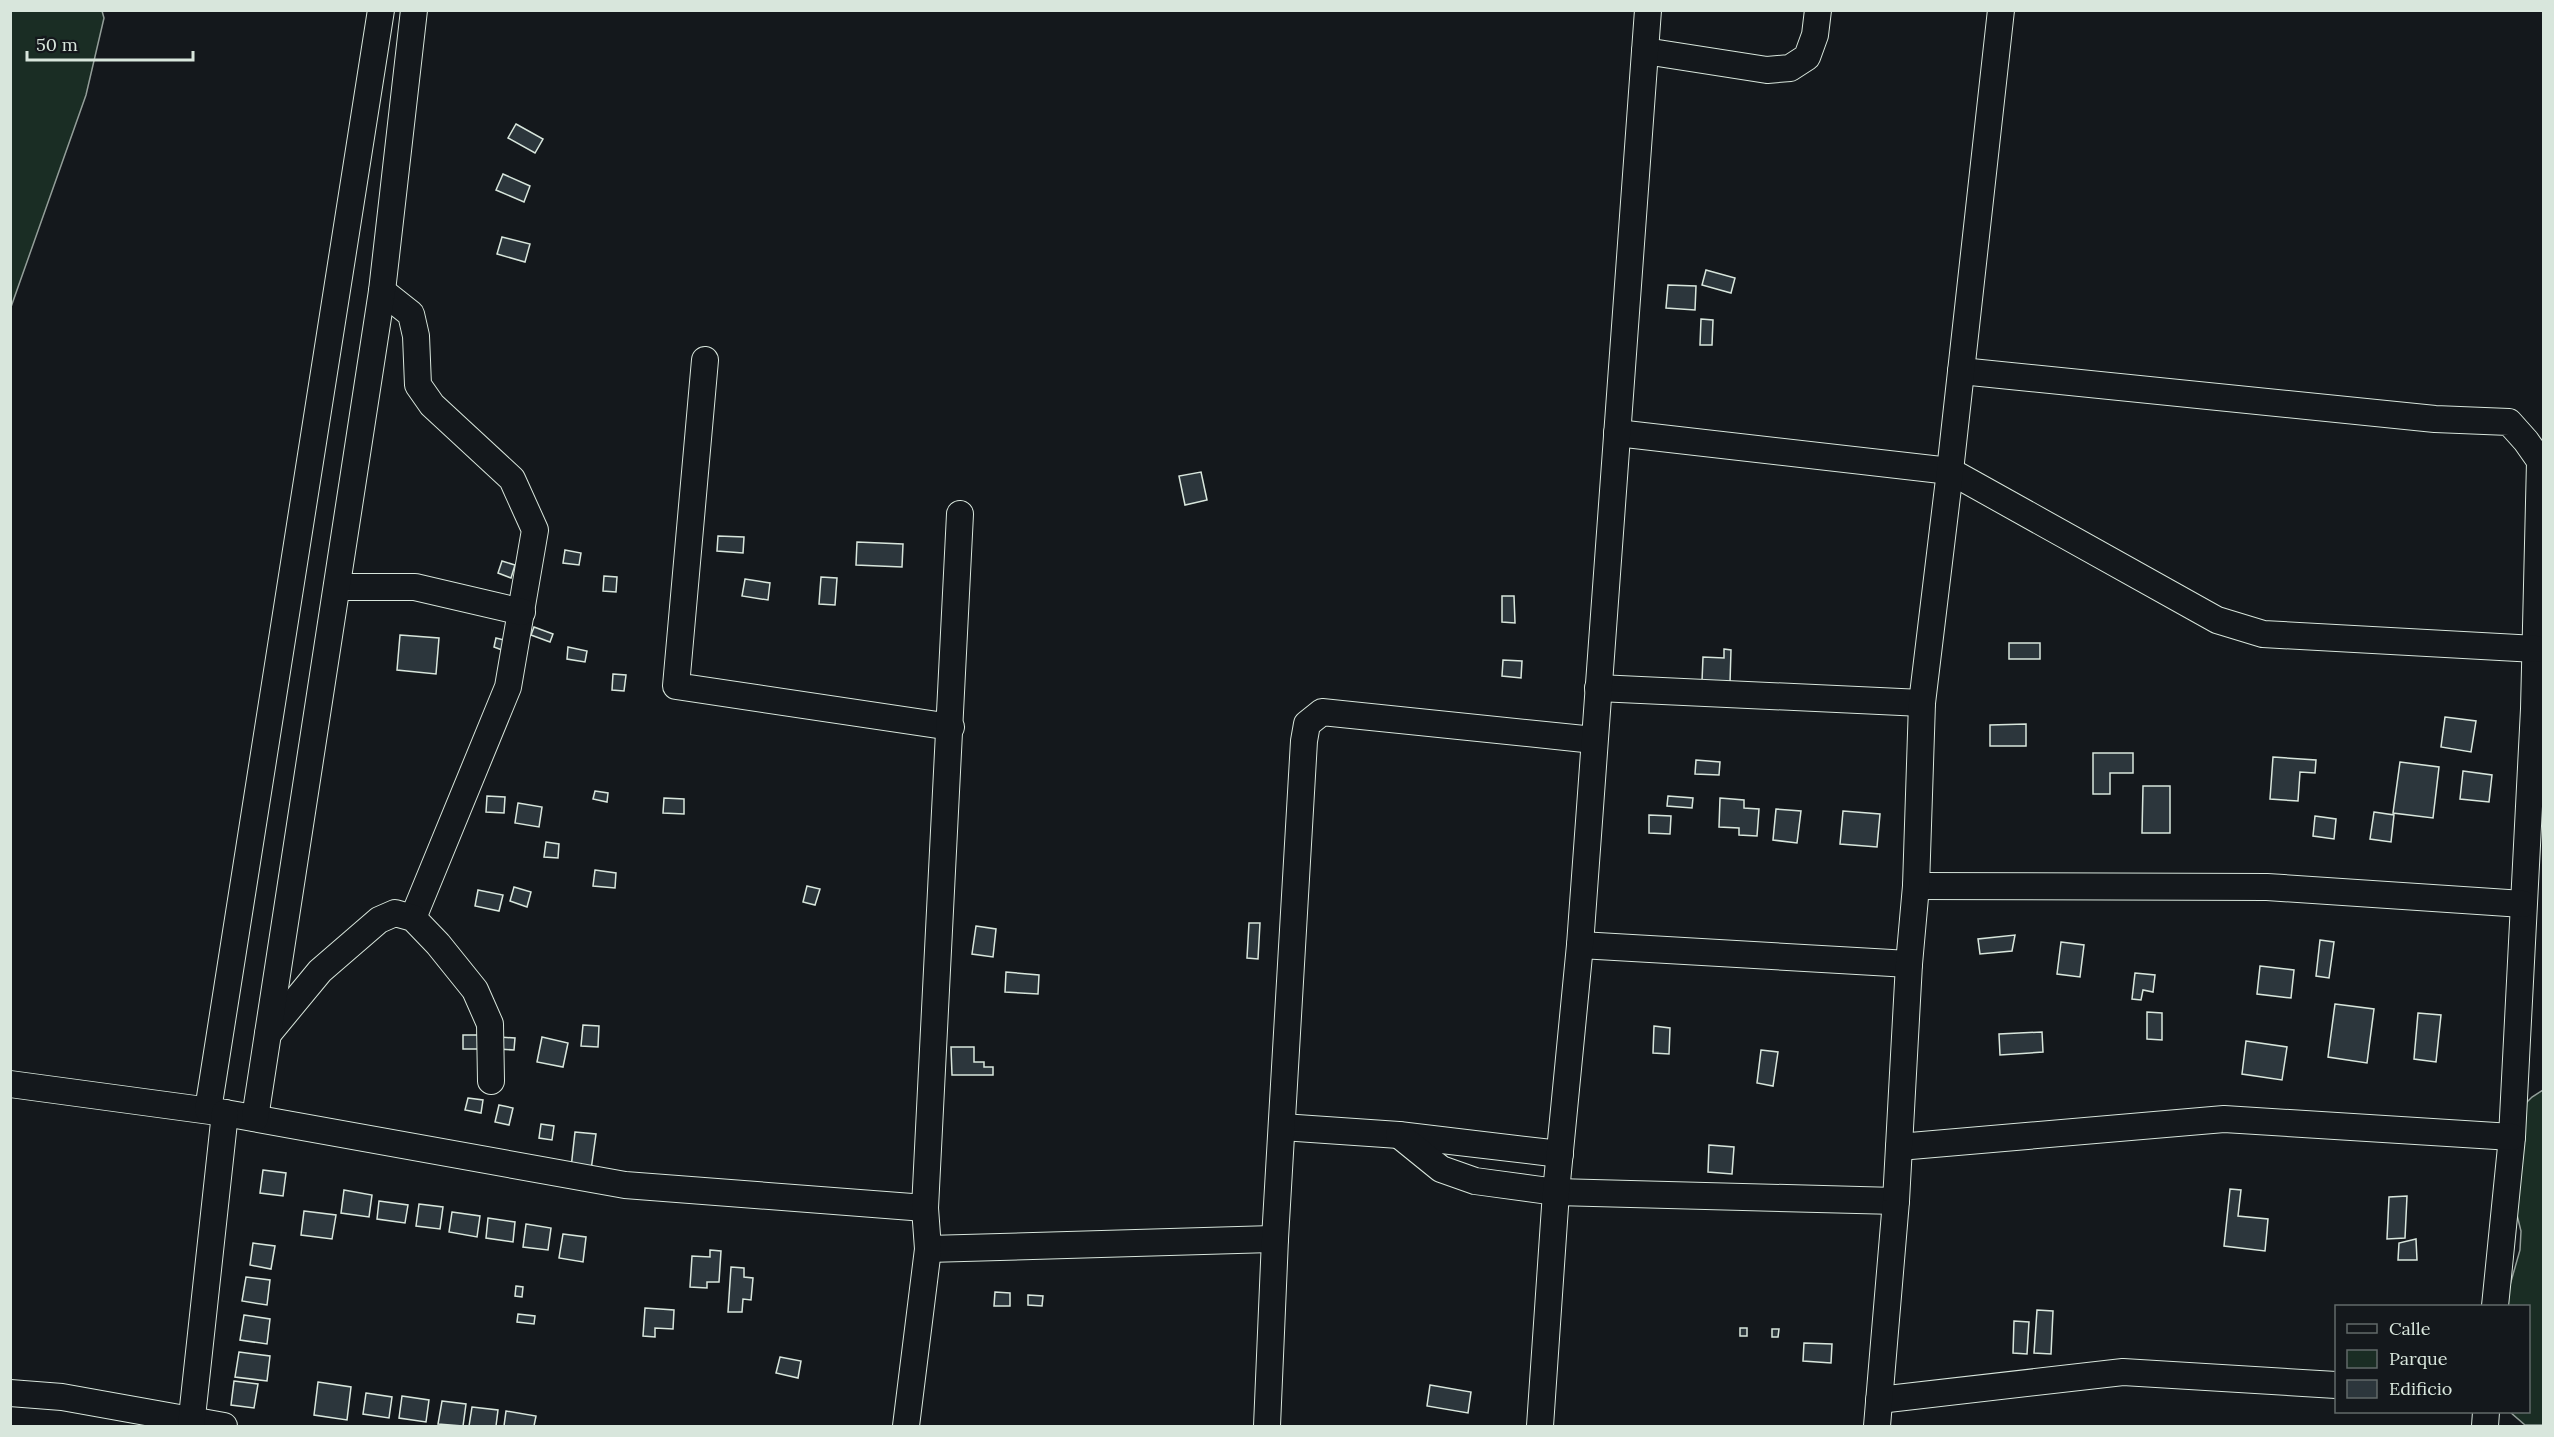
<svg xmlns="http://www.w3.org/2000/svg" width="2554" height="1437" font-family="Lora,serif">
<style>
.green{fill:#1a2d24;stroke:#939e99;stroke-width:1.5}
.building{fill:#2c363c;stroke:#d8e6dc;stroke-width:1.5}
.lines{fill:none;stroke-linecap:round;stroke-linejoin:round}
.minor-casing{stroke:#d8e6dc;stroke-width:28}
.minor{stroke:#14181c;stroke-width:26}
</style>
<rect width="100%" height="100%" fill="#14181c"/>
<!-- green -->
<g class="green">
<path d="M 11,10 L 102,11 L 104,18 L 86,95 L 11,307 L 11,382 Z"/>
<path d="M 2543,1090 L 2543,1425 L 2525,1425 L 2510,1412 L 2528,1412 L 2528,1306 L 2504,1306 L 2520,1250 L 2521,1231 L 2516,1211 L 2504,1125 L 2532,1097 Z"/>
</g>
<!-- building -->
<g class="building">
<path d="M 516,124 L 543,139 L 535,153 L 508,138 Z"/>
<path d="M 503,174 L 530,186 L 524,202 L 496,190 Z"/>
<path d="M 502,237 L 530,244 L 525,262 L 497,254 Z"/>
<path d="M 1706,270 L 1735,278 L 1731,293 L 1702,285 Z"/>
<path d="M 1668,285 L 1696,286 L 1695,310 L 1666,308 Z"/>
<path d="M 1701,319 L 1713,320 L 1712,345 L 1700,345 Z"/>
<path d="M 1201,472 L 1207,500 L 1185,505 L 1179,476 Z"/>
<path d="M 718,536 L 744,537 L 743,553 L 717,551 Z"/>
<path d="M 857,542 L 903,544 L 902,567 L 856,565 Z"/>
<path d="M 565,550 L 581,553 L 579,565 L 563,563 Z"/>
<path d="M 502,561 L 515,565 L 511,578 L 498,573 Z"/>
<path d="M 604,576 L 617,577 L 616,592 L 603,591 Z"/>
<path d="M 821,577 L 837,578 L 835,605 L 819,604 Z"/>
<path d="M 745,579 L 770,583 L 768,600 L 742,596 Z"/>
<path d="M 1502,596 L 1514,596 L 1515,623 L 1502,622 Z"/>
<path d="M 534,627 L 553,634 L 550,642 L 531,635 Z"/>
<path d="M 400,635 L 439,638 L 436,674 L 397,670 Z"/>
<path d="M 496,638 L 504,640 L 502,650 L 494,647 Z"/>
<rect x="2009" y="643" width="31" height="16"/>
<path d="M 568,647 L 587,651 L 585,662 L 567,659 Z"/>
<path d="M 1724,649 L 1731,650 L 1730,683 L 1702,681 L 1703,657 L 1724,658 Z"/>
<path d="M 1503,660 L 1522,661 L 1521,678 L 1502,676 Z"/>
<path d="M 613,674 L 626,675 L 624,691 L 612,690 Z"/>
<path d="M 2445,717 L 2476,721 L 2471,752 L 2441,747 Z"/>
<path d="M 2026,724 L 2026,746 L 1990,746 L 1990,725 Z"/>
<path d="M 2093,753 L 2133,753 L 2133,773 L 2110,773 L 2110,794 L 2093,794 Z"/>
<path d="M 2273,757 L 2316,760 L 2315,773 L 2300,772 L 2298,801 L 2270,799 Z"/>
<path d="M 1696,760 L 1720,762 L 1719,775 L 1695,774 Z"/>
<path d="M 2400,762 L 2439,767 L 2433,818 L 2393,813 Z"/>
<path d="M 2463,771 L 2492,775 L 2489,802 L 2460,799 Z"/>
<path d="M 2143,786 L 2170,786 L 2170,833 L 2142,833 Z"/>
<path d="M 595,791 L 608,793 L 607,802 L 593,799 Z"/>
<path d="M 487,796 L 505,797 L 504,813 L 486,812 Z"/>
<path d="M 1668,796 L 1693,798 L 1692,808 L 1667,806 Z"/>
<path d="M 664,798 L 684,799 L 684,814 L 663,813 Z"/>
<path d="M 1720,798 L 1744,800 L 1744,808 L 1759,809 L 1757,836 L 1739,835 L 1739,828 L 1719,827 Z"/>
<path d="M 518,803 L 542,807 L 539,827 L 515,823 Z"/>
<path d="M 1776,809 L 1801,811 L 1797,843 L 1773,840 Z"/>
<path d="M 1843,811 L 1880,814 L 1877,847 L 1840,844 Z"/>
<path d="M 2374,812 L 2394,815 L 2391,842 L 2370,839 Z"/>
<path d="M 1649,815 L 1671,816 L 1670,834 L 1649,833 Z"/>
<path d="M 2315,816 L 2336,819 L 2334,839 L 2313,836 Z"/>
<path d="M 546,842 L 559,844 L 558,858 L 544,857 Z"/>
<path d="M 595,870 L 616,873 L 615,888 L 593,886 Z"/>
<path d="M 807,886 L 820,889 L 815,905 L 803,902 Z"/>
<path d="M 514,887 L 531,892 L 527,907 L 510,901 Z"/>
<path d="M 478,890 L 503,895 L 499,911 L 475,906 Z"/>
<path d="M 1249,923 L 1260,923 L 1258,959 L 1247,958 Z"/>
<path d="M 976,926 L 996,929 L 993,957 L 972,954 Z"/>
<path d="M 2015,935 L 2012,951 L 1980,954 L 1978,939 Z"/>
<path d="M 2320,940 L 2334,942 L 2329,978 L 2316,976 Z"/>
<path d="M 2061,942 L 2084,945 L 2080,977 L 2057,974 Z"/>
<path d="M 2260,966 L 2294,970 L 2291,998 L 2257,994 Z"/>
<path d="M 1006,972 L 1039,975 L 1038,994 L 1005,992 Z"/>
<path d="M 2135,973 L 2155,975 L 2153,992 L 2143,990 L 2141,1000 L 2132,999 Z"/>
<path d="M 2335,1004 L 2374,1009 L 2367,1063 L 2328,1057 Z"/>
<path d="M 2147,1012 L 2162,1013 L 2162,1040 L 2147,1039 Z"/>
<path d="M 2418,1013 L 2441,1015 L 2436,1062 L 2414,1059 Z"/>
<path d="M 583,1025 L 599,1026 L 598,1047 L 581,1046 Z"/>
<path d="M 1654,1026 L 1670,1028 L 1669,1054 L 1653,1053 Z"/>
<path d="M 2042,1032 L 2043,1052 L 2000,1055 L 1999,1034 Z"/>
<path d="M 463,1035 L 481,1035 L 482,1049 L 463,1049 Z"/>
<path d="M 499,1037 L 515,1038 L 514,1050 L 498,1049 Z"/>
<path d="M 542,1037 L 568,1043 L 563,1067 L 537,1062 Z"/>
<path d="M 2246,1041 L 2287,1047 L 2282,1080 L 2242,1074 Z"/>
<path d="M 951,1047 L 974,1047 L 974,1062 L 984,1062 L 984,1067 L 993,1067 L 993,1075 L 952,1075 Z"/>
<path d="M 1761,1050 L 1778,1052 L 1773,1086 L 1757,1083 Z"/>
<path d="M 468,1098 L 483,1100 L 481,1113 L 465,1110 Z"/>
<path d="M 499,1105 L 513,1108 L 509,1125 L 495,1122 Z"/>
<path d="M 541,1124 L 554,1126 L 552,1140 L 539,1138 Z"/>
<path d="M 575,1132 L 596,1134 L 591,1170 L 571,1168 Z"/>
<path d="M 1709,1145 L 1734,1147 L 1732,1174 L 1708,1172 Z"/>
<path d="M 263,1170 L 286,1173 L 283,1196 L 260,1193 Z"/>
<path d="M 2230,1189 L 2241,1190 L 2238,1216 L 2268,1219 L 2265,1251 L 2224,1246 Z"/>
<path d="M 344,1190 L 372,1195 L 369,1217 L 341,1213 Z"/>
<path d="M 2407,1196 L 2405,1238 L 2387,1239 L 2389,1197 Z"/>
<path d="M 379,1201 L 408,1205 L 405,1223 L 377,1219 Z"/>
<path d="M 419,1204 L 443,1207 L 440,1229 L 416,1226 Z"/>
<path d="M 304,1211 L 336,1215 L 332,1239 L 301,1235 Z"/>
<path d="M 452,1212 L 480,1216 L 477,1237 L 449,1232 Z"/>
<path d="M 488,1218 L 515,1222 L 513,1242 L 486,1238 Z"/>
<path d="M 526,1224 L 551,1228 L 548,1250 L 523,1247 Z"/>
<path d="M 563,1234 L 586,1237 L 583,1262 L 559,1258 Z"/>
<path d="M 2416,1239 L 2417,1260 L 2398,1260 L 2399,1243 Z"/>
<path d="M 253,1243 L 275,1246 L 271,1269 L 250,1265 Z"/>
<path d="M 710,1250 L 721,1251 L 719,1282 L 707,1282 L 707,1288 L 690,1287 L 692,1256 L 710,1257 Z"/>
<path d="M 731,1267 L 744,1268 L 744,1277 L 753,1278 L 751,1300 L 743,1299 L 742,1312 L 728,1312 Z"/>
<path d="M 246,1277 L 270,1280 L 267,1305 L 242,1301 Z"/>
<path d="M 516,1286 L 523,1287 L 522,1297 L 515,1296 Z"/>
<path d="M 995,1292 L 1010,1293 L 1010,1306 L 994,1306 Z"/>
<path d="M 1028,1295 L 1043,1296 L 1042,1306 L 1028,1305 Z"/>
<path d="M 645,1308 L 674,1310 L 673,1329 L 655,1328 L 655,1337 L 643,1336 Z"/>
<path d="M 2037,1310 L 2053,1311 L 2051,1354 L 2034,1353 Z"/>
<path d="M 518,1314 L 535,1316 L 534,1324 L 517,1322 Z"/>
<path d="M 244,1315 L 270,1319 L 267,1344 L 240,1340 Z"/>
<path d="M 2014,1321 L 2029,1322 L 2027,1354 L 2013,1353 Z"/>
<rect x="1740" y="1328" width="7" height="8"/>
<path d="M 1772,1329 L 1779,1329 L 1778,1337 L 1772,1337 Z"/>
<path d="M 1804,1343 L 1832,1344 L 1831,1363 L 1803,1361 Z"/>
<path d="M 239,1352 L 270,1356 L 267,1381 L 235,1377 Z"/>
<path d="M 780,1357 L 801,1361 L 798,1378 L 776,1373 Z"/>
<path d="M 234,1381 L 258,1384 L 254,1408 L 231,1405 Z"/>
<path d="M 318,1382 L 351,1387 L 347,1420 L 314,1415 Z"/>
<path d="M 1430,1385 L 1471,1392 L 1468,1413 L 1427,1406 Z"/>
<path d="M 366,1393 L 392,1397 L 389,1418 L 363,1414 Z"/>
<path d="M 402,1396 L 429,1400 L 426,1422 L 399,1418 Z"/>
<path d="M 442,1401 L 466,1404 L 463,1426 L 438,1424 Z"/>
<path d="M 472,1407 L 498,1410 L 496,1426 L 469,1426 Z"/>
<path d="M 506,1411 L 536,1416 L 534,1426 L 504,1426 Z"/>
</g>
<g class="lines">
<defs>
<g id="minor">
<path d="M 1645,51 L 1767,70 L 1790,68 L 1807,57 L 1815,35 L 1818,10"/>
<path d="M 382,291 L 411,314 L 416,336 L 418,385 L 432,405 L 512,479 L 535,530 L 508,687 L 413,918"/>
<path d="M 705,360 L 676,686 L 951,727"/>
<path d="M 1961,371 L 2435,419 L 2509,422 L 2526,441 L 2540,461 L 2534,709 L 2512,1137 L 2495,1306"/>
<path d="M 1617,433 L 1950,471 L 2217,620 L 2263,634 L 2536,649"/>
<path d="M 337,587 L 415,587 L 522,612"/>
<path d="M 1598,688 L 1922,703"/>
<path d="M 1916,886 L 2267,887 L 2523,904"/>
<path d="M 1580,945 L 1909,964"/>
<path d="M 268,1034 L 320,971 L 379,920 L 395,913 L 413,918 L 438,944 L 475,990 L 490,1024 L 491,1081"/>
<path d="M 10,1084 L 225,1113 L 625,1185 L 925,1208"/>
<path d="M 208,1110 L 381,10"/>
<path d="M 255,1118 L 382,291 L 414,10"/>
<path d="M 1282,1127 L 1399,1135 L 1560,1154"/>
<path d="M 1399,1135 L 1441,1169 L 1475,1181 L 1556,1192 L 1896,1201"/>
<path d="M 1899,1147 L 2224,1119 L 2512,1137"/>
<path d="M 928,1249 L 1275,1239"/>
<path d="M 10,1393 L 62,1397 L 224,1426"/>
<path d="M 1879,1400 L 2123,1372 L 2336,1385"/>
<path d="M 191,1426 L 225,1113"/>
<path d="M 906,1426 L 928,1249 L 925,1208 L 960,514"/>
<path d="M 1267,1426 L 1275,1239 L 1304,741 L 1307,724 L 1322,712 L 1594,740"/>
<path d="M 1540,1426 L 1556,1192 L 1580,945 L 1648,10"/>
<path d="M 1877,1426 L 1896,1201 L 1909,964 L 1916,886 L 1922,703 L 1950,471 L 2001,10"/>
<path d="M 2485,1426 L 2486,1412"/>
</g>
</defs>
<!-- minor casing -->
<use href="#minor" class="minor-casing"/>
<!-- minor -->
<use href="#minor" class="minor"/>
</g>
<!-- border -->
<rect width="2554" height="1437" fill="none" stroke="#d8e6dc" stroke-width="24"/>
<!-- legend -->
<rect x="2335" y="1305" width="195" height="108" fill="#14181c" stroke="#626a69" stroke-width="1.5"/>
<rect x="2347" y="1324" width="30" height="9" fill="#14181c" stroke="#626a69" stroke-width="1.5"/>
<text x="2389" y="1335" font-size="18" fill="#d8e6dc">Calle</text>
<rect x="2347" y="1350" width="30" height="18" fill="#1a2d24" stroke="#626a69" stroke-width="1.5"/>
<text x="2389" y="1365" font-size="18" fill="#d8e6dc">Parque</text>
<rect x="2347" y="1380" width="30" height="18" fill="#2c363c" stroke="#626a69" stroke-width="1.5"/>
<text x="2389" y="1395" font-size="18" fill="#d8e6dc">Edificio</text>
<!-- scale -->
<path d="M27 51v9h166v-9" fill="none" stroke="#d8e6dc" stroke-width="3"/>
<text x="36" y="51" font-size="18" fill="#d8e6dc" stroke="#14181c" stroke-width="4.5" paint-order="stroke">50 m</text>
</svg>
